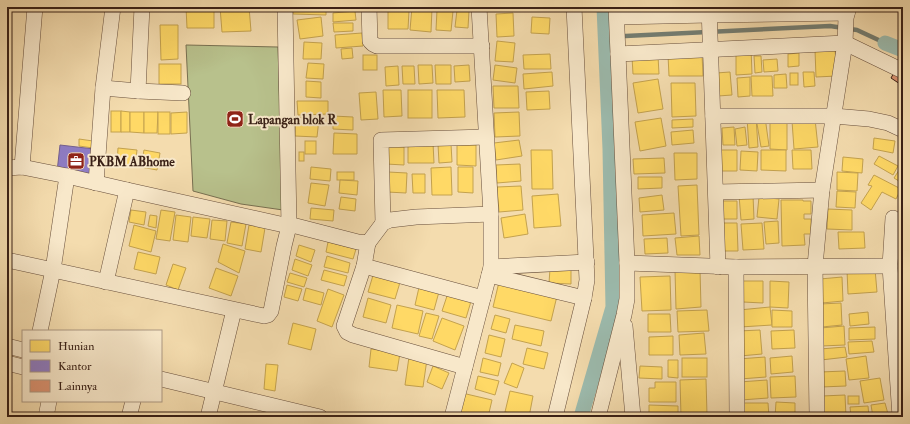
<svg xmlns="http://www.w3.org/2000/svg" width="910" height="424" font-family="'IM FELL Double Pica',serif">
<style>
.green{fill:#b8c18c;stroke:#787051}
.homes{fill:#ffd966;stroke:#c4a24e}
.offices{fill:#8e7cc3;stroke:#74608f}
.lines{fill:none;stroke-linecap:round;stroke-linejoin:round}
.stream{stroke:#747d71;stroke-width:4.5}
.canal{stroke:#9cbbae;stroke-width:15}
.building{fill:#da9271;stroke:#392016}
.minor-casing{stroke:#684f3c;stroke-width:16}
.minor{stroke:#f8e8ca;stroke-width:15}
.labels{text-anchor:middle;stroke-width:4;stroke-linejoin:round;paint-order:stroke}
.poi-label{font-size:13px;font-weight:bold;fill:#392016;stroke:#f8e8ca;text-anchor:start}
</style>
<rect width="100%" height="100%" fill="#f4dcae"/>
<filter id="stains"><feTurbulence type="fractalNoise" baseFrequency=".005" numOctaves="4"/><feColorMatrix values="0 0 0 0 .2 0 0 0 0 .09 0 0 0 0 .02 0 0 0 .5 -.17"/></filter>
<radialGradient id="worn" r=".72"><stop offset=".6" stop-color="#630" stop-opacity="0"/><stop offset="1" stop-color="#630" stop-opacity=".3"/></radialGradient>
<!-- green -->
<path class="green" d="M 186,45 L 278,47 L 283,210 L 241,204 L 193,191 Z"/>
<!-- homes -->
<g class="homes">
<path d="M 186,7 L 214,7 L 214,28 L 187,28 Z"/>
<path d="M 220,7 L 249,7 L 251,31 L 222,32 Z"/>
<path d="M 294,7 L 326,7 L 326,15 L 293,14 Z"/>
<path d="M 334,7 L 352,7 L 352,9 L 334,10 Z"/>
<path d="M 412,7 L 432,8 L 431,32 L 410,30 Z"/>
<path d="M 388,10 L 409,11 L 408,29 L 388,29 Z"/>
<path d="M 437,10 L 453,11 L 451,31 L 436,30 Z"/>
<path d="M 457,10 L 469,11 L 468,28 L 455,27 Z"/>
<path d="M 355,11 L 356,20 L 333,22 L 333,13 Z"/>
<path d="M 513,13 L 514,36 L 497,37 L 496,14 Z"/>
<path d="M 321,17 L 323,36 L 300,39 L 297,20 Z"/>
<path d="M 532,17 L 550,18 L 549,34 L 531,33 Z"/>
<path d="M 333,23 L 353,23 L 353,31 L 334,32 Z"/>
<path d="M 160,25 L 178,25 L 178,59 L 161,60 Z"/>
<path d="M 362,33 L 363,46 L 336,48 L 335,35 Z"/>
<path d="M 497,41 L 515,43 L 513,62 L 495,61 Z"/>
<path d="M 304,42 L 322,43 L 321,59 L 303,59 Z"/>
<path d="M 352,48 L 353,58 L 342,59 L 341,49 Z"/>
<path d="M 751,48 L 752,74 L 736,75 L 736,49 Z"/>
<path d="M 835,49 L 837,76 L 816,77 L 815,50 Z"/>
<path d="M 799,53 L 799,66 L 788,67 L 788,54 Z"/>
<path d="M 550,54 L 551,69 L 524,69 L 523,55 Z"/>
<path d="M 702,54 L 703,76 L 669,76 L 668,55 Z"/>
<rect x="363" y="55" width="14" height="15"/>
<path d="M 658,56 L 659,74 L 633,74 L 632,57 Z"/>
<path d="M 754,56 L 761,56 L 762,72 L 755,73 Z"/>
<path d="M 777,59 L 778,71 L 764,72 L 763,60 Z"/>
<path d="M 308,63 L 324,64 L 323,79 L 306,78 Z"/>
<rect x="159" y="64" width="22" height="20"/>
<path d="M 418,65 L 432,65 L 433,83 L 419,84 Z"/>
<path d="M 435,65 L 451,65 L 451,84 L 436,84 Z"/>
<path d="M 469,65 L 470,81 L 455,82 L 454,66 Z"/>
<path d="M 495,65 L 517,68 L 515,83 L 493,80 Z"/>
<path d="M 398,66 L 399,85 L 386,86 L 385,67 Z"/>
<path d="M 402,66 L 414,66 L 415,84 L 403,84 Z"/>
<path d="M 552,72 L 553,86 L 524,89 L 523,74 Z"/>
<path d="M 730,72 L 732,95 L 718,96 L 716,73 Z"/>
<path d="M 803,72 L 814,72 L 815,86 L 804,87 Z"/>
<rect x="790" y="73" width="8" height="12"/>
<path d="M 786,74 L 787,88 L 774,88 L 774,75 Z"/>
<path d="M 751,76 L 772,76 L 773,96 L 752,96 Z"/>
<path d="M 750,77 L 750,96 L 738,97 L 737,78 Z"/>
<path d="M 658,79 L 663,109 L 638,113 L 633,83 Z"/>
<path d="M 306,81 L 321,82 L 321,98 L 306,97 Z"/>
<path d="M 671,83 L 695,83 L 696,116 L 672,117 Z"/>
<path d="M 493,86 L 518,86 L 519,108 L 494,108 Z"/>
<path d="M 383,90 L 401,90 L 402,116 L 384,117 Z"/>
<rect x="408" y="90" width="24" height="28"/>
<path d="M 437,90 L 464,90 L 465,117 L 438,118 Z"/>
<path d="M 549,91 L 550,109 L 527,110 L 526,92 Z"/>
<path d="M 376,92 L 378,119 L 361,120 L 359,93 Z"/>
<path d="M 297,101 L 328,101 L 328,114 L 298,115 Z"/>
<rect x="111" y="111" width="10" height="21"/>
<path d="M 121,111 L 130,112 L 130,132 L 121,132 Z"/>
<path d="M 130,112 L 144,112 L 144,133 L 130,132 Z"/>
<path d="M 144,112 L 158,112 L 157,133 L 144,133 Z"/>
<rect x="158" y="112" width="12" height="22"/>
<path d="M 187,112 L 187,133 L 171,134 L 171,113 Z"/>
<path d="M 519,112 L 520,136 L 495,137 L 494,113 Z"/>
<path d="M 333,116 L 353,117 L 353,130 L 333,129 Z"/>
<path d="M 296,117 L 319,119 L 317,137 L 295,136 Z"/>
<path d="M 756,117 L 758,147 L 749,148 L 747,118 Z"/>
<path d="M 765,117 L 769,146 L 761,147 L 756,118 Z"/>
<path d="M 661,118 L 666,146 L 640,151 L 635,122 Z"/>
<path d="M 693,119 L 693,127 L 672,128 L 672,120 Z"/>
<path d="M 770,119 L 787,119 L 787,150 L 770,149 Z"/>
<path d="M 815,119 L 818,147 L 794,149 L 792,121 Z"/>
<path d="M 734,127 L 735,145 L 723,145 L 722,128 Z"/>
<path d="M 745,127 L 747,145 L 737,146 L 735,129 Z"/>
<path d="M 693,130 L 694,143 L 672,145 L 671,132 Z"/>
<path d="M 334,133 L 357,134 L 357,154 L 333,154 Z"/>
<path d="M 874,138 L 895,141 L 893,153 L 873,149 Z"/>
<path d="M 79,139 L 93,141 L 93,148 L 79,146 Z"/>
<path d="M 519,140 L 522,156 L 496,160 L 494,143 Z"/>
<rect x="305" y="141" width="11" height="13"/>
<path d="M 408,143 L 433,143 L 434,163 L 408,163 Z"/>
<path d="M 438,144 L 451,144 L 452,162 L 439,163 Z"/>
<path d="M 457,145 L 476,145 L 476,166 L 457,165 Z"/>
<path d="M 387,146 L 404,147 L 404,165 L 386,164 Z"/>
<path d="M 118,148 L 137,150 L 135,167 L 117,165 Z"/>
<path d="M 144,150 L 160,153 L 157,170 L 141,167 Z"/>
<path d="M 531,150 L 552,150 L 553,189 L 532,189 Z"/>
<path d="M 721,150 L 737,150 L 737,171 L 720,171 Z"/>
<path d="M 761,150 L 786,150 L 786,171 L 761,170 Z"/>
<path d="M 792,150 L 811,150 L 812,169 L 793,169 Z"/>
<path d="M 741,151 L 758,152 L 757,171 L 740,170 Z"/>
<rect x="299" y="152" width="5" height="9"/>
<path d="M 674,153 L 697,153 L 697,179 L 675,180 Z"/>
<path d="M 879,156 L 898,166 L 893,175 L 874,164 Z"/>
<path d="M 843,157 L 863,159 L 862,173 L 842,171 Z"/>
<path d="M 664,158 L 665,173 L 634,174 L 633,159 Z"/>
<path d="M 520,164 L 521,181 L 497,183 L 496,165 Z"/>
<path d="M 903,164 L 903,182 L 902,183 L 894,178 Z"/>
<path d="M 311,167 L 331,169 L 330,181 L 310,179 Z"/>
<path d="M 451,167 L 452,195 L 432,195 L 431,168 Z"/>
<path d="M 458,167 L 473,167 L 473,193 L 458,192 Z"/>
<rect x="337" y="172" width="17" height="8"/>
<path d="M 388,172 L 407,173 L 406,193 L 387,192 Z"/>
<path d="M 837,172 L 858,173 L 857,191 L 837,190 Z"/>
<path d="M 412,174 L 425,174 L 425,193 L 413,193 Z"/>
<path d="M 874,175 L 901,189 L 896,199 L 882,192 L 871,210 L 861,203 L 872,186 L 868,185 Z"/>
<path d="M 638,177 L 662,177 L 662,188 L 638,189 Z"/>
<path d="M 340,180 L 358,181 L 357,195 L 339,193 Z"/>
<path d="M 311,183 L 329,185 L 325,206 L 308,203 Z"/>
<path d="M 697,185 L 699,235 L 681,236 L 678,186 Z"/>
<path d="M 521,186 L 523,210 L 499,212 L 497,187 Z"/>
<path d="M 837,191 L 856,192 L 855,208 L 836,207 Z"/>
<path d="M 558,194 L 561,226 L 534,228 L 532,196 Z"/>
<path d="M 662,195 L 664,210 L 640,212 L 639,198 Z"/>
<path d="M 739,195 L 753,195 L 754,219 L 741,220 Z"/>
<path d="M 341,197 L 356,199 L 355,211 L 339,209 Z"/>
<path d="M 759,197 L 779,199 L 777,219 L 757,217 Z"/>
<path d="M 781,200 L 803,200 L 803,201 L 811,201 L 811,214 L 804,214 L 804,219 L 811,219 L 811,234 L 804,234 L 805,245 L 782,246 Z"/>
<path d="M 720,201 L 737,201 L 737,219 L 721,219 Z"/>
<path d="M 311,208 L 334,210 L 333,221 L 310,219 Z"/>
<path d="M 828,209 L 852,210 L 852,230 L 827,229 Z"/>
<path d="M 131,210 L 146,212 L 144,225 L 129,222 Z"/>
<path d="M 161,210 L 175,212 L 170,241 L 156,239 Z"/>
<path d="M 674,213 L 676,234 L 643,236 L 642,215 Z"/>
<path d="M 525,214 L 528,234 L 504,238 L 501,218 Z"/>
<path d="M 150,215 L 157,216 L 156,228 L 148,226 Z"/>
<path d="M 176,215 L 191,217 L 188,242 L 173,240 Z"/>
<path d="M 193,217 L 210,219 L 207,238 L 191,236 Z"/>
<path d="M 212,220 L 227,221 L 225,241 L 210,239 Z"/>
<path d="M 778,221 L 779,243 L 766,244 L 764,222 Z"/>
<path d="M 231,222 L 246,224 L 242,246 L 227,243 Z"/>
<path d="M 723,223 L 737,223 L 738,251 L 724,251 Z"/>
<path d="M 762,223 L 764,249 L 743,250 L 741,224 Z"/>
<path d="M 134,225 L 156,231 L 151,252 L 129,246 Z"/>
<path d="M 249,225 L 265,228 L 261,252 L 245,249 Z"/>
<path d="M 838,232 L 864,232 L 865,248 L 839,249 Z"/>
<path d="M 699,236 L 700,255 L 677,255 L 675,238 Z"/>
<path d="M 667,238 L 668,253 L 645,254 L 644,239 Z"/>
<path d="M 328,242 L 356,249 L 353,259 L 326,252 Z"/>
<path d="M 223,244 L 245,251 L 239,273 L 218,262 Z"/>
<path d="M 299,245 L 315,250 L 311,262 L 296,256 Z"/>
<path d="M 138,252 L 160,257 L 156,274 L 134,269 Z"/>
<path d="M 327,256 L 350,263 L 348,273 L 324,267 Z"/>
<path d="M 295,259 L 312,265 L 308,276 L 292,270 Z"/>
<path d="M 173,264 L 186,268 L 178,290 L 166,285 Z"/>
<path d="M 216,268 L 238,276 L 231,296 L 209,288 Z"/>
<path d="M 550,269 L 571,270 L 571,284 L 549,283 Z"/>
<path d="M 875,269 L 877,292 L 848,294 L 847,270 Z"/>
<path d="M 324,270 L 347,276 L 344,286 L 321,280 Z"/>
<path d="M 675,270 L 700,270 L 701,307 L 676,309 Z"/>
<path d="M 374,272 L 401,279 L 395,299 L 368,292 Z"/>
<path d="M 290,273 L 307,278 L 304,287 L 287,282 Z"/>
<path d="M 670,276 L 671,310 L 642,311 L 640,277 Z"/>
<path d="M 842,277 L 843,301 L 822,303 L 820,279 Z"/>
<path d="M 743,281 L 763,281 L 763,303 L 743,302 Z"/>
<path d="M 770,281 L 789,282 L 788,308 L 770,307 Z"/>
<path d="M 499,282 L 557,296 L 551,321 L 493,307 Z"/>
<path d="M 420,283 L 440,288 L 434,310 L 415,305 Z"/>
<path d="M 287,285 L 302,289 L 298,301 L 284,297 Z"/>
<path d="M 306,288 L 324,293 L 321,305 L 303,300 Z"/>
<path d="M 328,289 L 344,295 L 332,327 L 317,321 Z"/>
<path d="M 449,290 L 472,298 L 466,318 L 442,311 Z"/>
<path d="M 368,298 L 391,305 L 386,323 L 363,317 Z"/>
<path d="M 841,303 L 842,325 L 822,327 L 820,304 Z"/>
<path d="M 397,305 L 423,311 L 418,334 L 392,328 Z"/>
<path d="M 770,307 L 772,325 L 740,327 L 739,310 Z"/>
<path d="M 707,310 L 709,331 L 678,332 L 677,311 Z"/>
<path d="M 772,310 L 792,311 L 792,327 L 772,327 Z"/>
<path d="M 868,312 L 869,324 L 850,326 L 849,314 Z"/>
<path d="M 426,313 L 439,316 L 432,339 L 419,336 Z"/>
<path d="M 648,314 L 670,314 L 671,332 L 648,332 Z"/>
<path d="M 495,315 L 510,319 L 506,333 L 491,329 Z"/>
<path d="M 442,318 L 464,326 L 455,350 L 433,341 Z"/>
<path d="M 293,323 L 316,329 L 311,350 L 288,344 Z"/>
<path d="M 515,325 L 544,331 L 541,346 L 512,339 Z"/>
<path d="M 844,326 L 845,345 L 821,346 L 820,328 Z"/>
<path d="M 875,327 L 875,339 L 849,340 L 849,328 Z"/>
<path d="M 760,330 L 762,354 L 740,356 L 738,331 Z"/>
<path d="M 794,330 L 795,348 L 772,349 L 771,331 Z"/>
<path d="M 704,333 L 706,354 L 680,355 L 679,335 Z"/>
<path d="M 489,335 L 505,339 L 501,357 L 485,353 Z"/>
<path d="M 673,336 L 673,355 L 649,355 L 649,337 Z"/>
<path d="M 872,341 L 874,352 L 849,354 L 848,342 Z"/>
<path d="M 845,347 L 847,357 L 821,360 L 820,349 Z"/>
<path d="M 527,348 L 548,353 L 544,369 L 523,364 Z"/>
<path d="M 371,349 L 400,353 L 397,371 L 369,367 Z"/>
<path d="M 792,356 L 793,372 L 771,374 L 770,358 Z"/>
<path d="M 866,356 L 869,378 L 849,380 L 846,359 Z"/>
<path d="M 409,357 L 427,359 L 423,387 L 405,385 Z"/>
<path d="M 765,357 L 766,377 L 740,379 L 738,359 Z"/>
<path d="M 483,358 L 501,363 L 498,376 L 480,372 Z"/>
<rect x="682" y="358" width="25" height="19"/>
<path d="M 668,360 L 678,360 L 678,378 L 668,377 Z"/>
<path d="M 512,363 L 524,368 L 517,388 L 504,383 Z"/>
<path d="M 266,364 L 278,365 L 275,391 L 264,389 Z"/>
<path d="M 433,366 L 449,373 L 442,389 L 427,382 Z"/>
<path d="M 640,366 L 662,367 L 662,379 L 639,378 Z"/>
<path d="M 845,371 L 846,386 L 821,387 L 820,372 Z"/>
<path d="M 478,376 L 499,381 L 495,395 L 475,389 Z"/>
<path d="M 795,376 L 796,397 L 771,398 L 770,377 Z"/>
<path d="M 880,378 L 884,400 L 864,403 L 860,381 Z"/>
<path d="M 706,379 L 707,415 L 681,416 L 680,380 Z"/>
<path d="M 767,380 L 768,398 L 741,400 L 739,382 Z"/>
<path d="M 655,382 L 676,382 L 676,402 L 649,402 L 649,388 L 655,388 Z"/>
<path d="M 510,391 L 533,396 L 529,417 L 505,412 Z"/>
<path d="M 462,393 L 492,400 L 488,417 L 457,417 Z"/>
<path d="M 845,395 L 846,417 L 823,417 L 822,396 Z"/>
<rect x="848" y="396" width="11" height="8"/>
<path d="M 776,402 L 795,403 L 795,417 L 775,417 Z"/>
<path d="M 743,403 L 768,403 L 769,417 L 744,417 Z"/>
<path d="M 885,403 L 888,414 L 873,417 L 871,405 Z"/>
<path d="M 649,405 L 678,406 L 678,417 L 649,417 Z"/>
<path d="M 868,406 L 869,417 L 851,417 L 850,407 Z"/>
</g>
<!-- offices -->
<path class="offices" d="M 60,145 L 94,149 L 91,176 L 57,172 Z"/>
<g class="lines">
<!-- stream -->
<path class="stream" d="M 605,37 L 830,26 L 857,30 L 885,43"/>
<!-- canal -->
<g class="canal">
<path d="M 885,43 L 903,50"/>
<path d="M 581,417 L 613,307 L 610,149 L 604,7"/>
</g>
</g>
<!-- building -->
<path class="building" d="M 896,69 L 903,73 L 903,86 L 891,78 Z"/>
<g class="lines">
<defs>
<g id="minor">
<path d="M 369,7 L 370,41 L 373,44 L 377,46 L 482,46"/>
<path d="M 709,7 L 718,267"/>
<path d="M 617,17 L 709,15 L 847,13"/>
<path d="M 618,54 L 845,43 L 903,71"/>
<path d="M 103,88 L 138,91 L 183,93"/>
<path d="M 138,91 L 142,7"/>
<path d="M 713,116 L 834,116 L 869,119 L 888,123 L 903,130"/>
<path d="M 22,167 L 35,7"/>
<path d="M 7,168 L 22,167 L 67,176 L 127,190 L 289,226 L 296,226 L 358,242 L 368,243 L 383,223 L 390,220 L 416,217 L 491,214"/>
<path d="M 96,183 L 103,88 L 113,7"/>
<path d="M 716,192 L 822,190"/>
<path d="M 893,218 L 890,266 L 900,417"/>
<path d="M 383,223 L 381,140 L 486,137"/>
<path d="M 368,243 L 364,266 L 483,298"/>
<path d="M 7,260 L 264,316 L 268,315 L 271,311 L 284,246 L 289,226 L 285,7"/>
<path d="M 627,263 L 736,267 L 890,266"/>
<path d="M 364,266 L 344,326 L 347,332 L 353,335 L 465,367"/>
<path d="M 491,267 L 587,262"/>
<path d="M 736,267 L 737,417"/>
<path d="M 489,275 L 584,298"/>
<path d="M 106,282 L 127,190"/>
<path d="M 625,326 L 633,417"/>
<path d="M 40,331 L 53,270 L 67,176"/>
<path d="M 7,346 L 23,350"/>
<path d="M 7,363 L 23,367"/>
<path d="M 161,379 L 320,417"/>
<path d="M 46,417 L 49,401"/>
<path d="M 129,417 L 133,401"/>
<path d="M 208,417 L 234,310"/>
<path d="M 452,417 L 483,298 L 489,275 L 491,267 L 491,214 L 479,7"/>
<path d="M 555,417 L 584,298 L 587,280 L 574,7"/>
<path d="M 598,417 L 624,315 L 627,299 L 627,263 L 616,7"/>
<path d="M 817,417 L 815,266 L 822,190 L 845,43 L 846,18 L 849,7"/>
</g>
</defs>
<!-- minor casing -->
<use href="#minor" class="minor-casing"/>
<!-- minor -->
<use href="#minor" class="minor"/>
</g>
<!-- icons -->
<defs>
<symbol id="stadium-square" viewBox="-11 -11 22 22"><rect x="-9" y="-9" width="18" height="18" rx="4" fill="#8f2418" stroke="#f8e8ca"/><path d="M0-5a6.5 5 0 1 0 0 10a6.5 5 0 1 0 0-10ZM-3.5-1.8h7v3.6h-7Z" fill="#fff"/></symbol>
<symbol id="office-square" viewBox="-11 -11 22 22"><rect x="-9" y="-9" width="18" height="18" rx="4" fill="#8f2418" stroke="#f8e8ca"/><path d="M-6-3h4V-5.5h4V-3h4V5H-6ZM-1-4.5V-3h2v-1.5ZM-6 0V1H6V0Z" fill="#fff"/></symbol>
</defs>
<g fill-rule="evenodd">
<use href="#stadium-square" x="225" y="109" width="20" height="20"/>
<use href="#office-square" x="66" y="151" width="20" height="20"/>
</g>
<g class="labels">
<!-- poi labels -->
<g class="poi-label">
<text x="248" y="124">Lapangan blok R</text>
<text x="89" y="166">PKBM ABhome</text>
</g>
</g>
<!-- margin -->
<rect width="910" height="424" fill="none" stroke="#f4dcae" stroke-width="24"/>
<rect x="8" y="8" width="894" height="408" fill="none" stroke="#392016" stroke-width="2"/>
<rect x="12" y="12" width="886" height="400" fill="none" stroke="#392016"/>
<!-- legend -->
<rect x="22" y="330" width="140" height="72" fill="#f8e8ca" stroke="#ac9882"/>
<rect x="30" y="340" width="20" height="12" fill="#ffd966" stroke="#ac9882"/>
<text x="58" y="350" font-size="12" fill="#392016">Hunian</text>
<rect x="30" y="360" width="20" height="12" fill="#8e7cc3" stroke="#ac9882"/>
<text x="58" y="370" font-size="12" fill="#392016">Kantor</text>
<rect x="30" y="380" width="20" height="12" fill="#da9271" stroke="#ac9882"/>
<text x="58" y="390" font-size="12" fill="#392016">Lainnya</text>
<rect width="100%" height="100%" filter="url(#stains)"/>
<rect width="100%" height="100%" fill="url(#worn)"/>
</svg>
